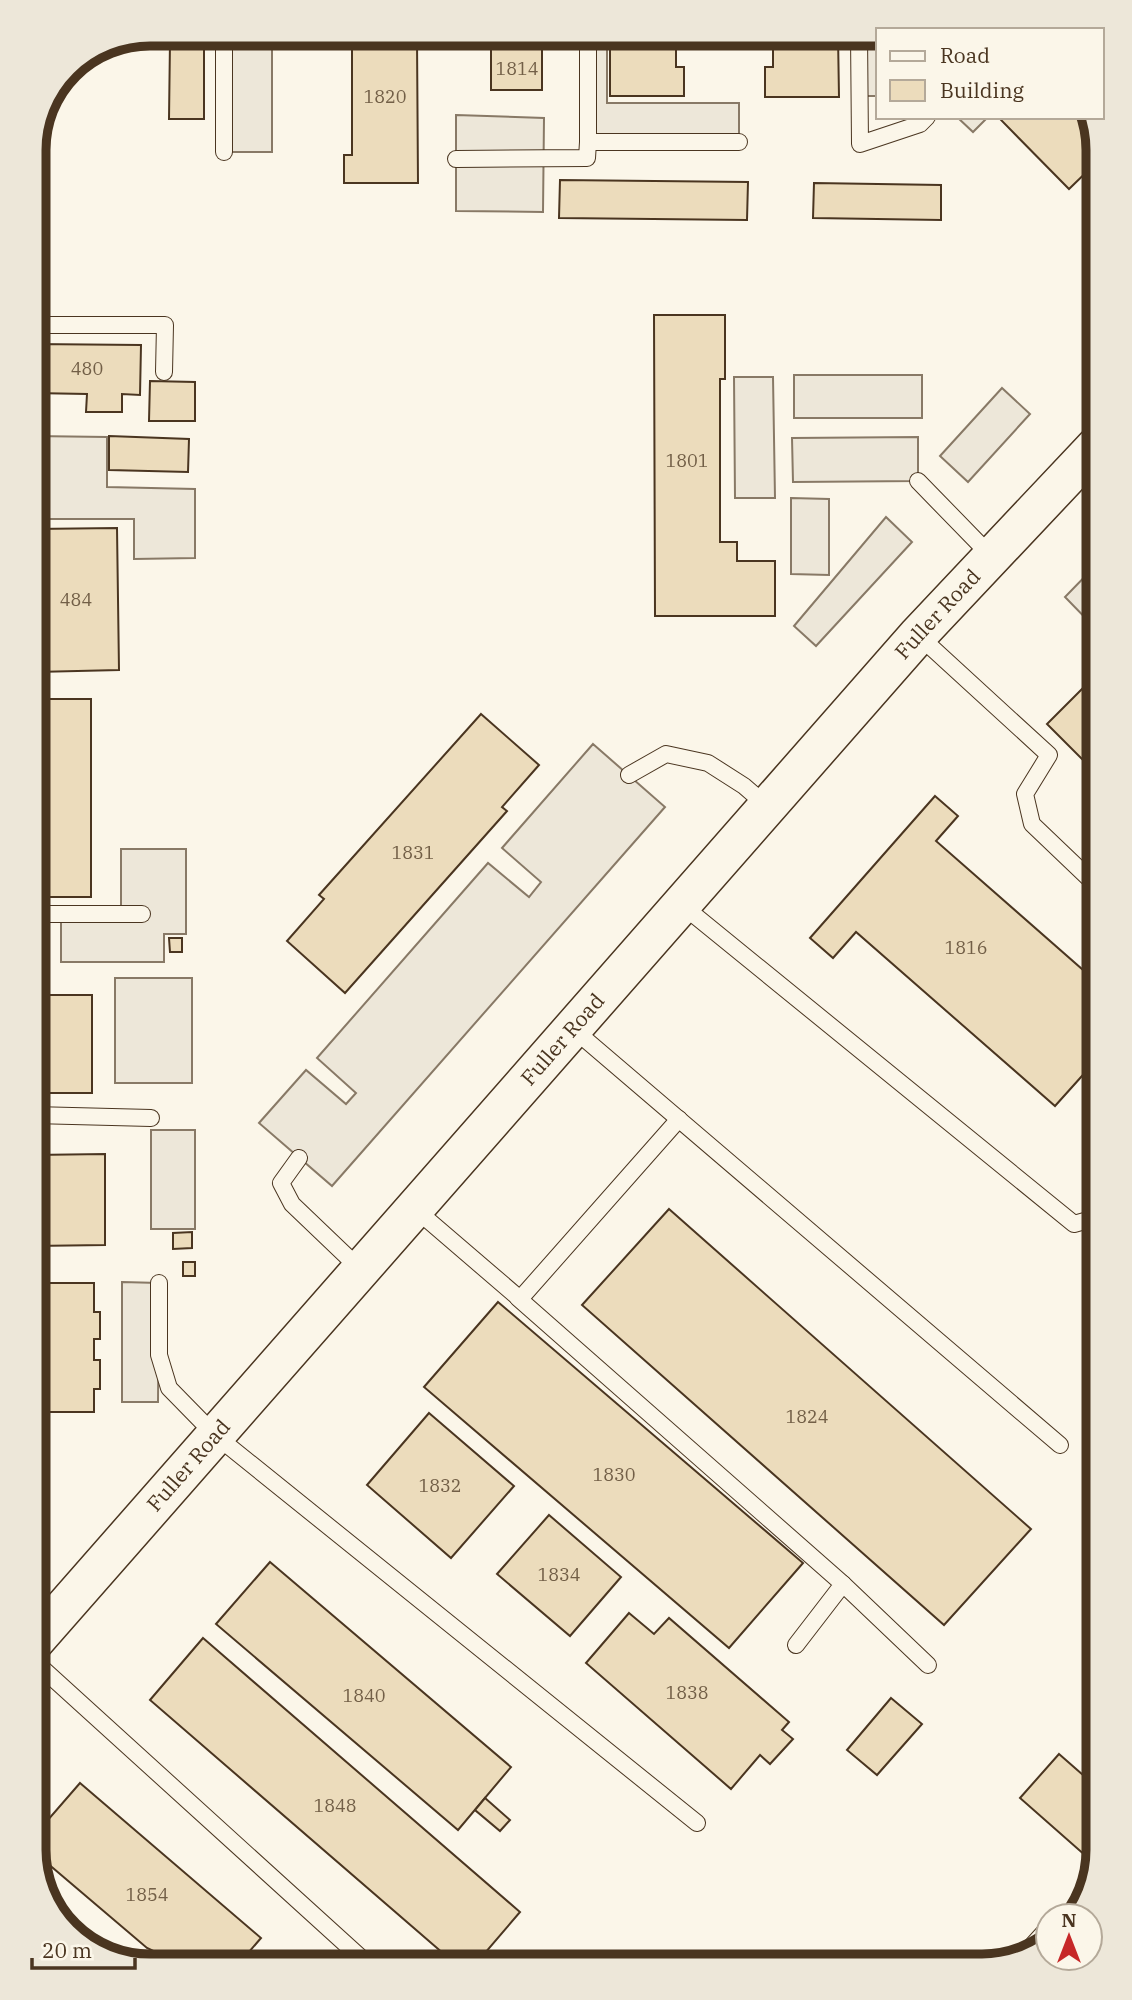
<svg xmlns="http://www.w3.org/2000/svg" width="1132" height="2000" font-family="'IBM Plex Serif',serif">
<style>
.parking{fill:#ede7d9;stroke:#887966;stroke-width:2}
.building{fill:#ecdcbc;stroke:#4a3520;stroke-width:2}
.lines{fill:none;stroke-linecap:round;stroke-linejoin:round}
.service-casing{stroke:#4a3520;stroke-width:18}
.tertiary-casing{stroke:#4a3520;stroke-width:41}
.service{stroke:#fbf6e9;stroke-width:16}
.tertiary{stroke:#fbf6e9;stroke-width:38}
.labels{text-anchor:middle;stroke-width:5;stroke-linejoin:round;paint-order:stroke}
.number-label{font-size:18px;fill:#725f47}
.street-label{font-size:21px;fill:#4a3520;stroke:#fbf6e9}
.rim{fill:none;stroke:#4a3520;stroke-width:9}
</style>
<rect width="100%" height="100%" fill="#fbf6e9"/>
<!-- parking -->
<g class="parking">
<path d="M 859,35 L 878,35 L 878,96 L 860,96 Z"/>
<path d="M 588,37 L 607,37 L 607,103 L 739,103 L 739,142 L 588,142 Z"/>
<path d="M 272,40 L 272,152 L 224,152 L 224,41 Z"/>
<path d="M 456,115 L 544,118 L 543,212 L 456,211 Z"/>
<path d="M 957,117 L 988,117 L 973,132 Z"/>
<rect x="794" y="375" width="128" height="43"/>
<path d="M 734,377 L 773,377 L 775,498 L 735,498 Z"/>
<path d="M 1002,388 L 1030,414 L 968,482 L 940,456 Z"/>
<path d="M 33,436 L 107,437 L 107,487 L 195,489 L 195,558 L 134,559 L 134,519 L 33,519 Z"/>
<path d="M 918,437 L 918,481 L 793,482 L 792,438 Z"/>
<path d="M 791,498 L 829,499 L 829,575 L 791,574 Z"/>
<path d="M 886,517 L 912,542 L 816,646 L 794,626 Z"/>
<path d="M 1099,562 L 1099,632 L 1065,597 Z"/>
<path d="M 593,744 L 665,807 L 332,1186 L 259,1123 L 306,1070 L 346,1104 L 356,1093 L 317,1058 L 488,863 L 529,897 L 541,882 L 502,848 Z"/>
<path d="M 121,849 L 186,849 L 186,934 L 164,934 L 164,962 L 61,962 L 61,914 L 121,914 Z"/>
<rect x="115" y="978" width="77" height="105"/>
<rect x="151" y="1130" width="44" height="99"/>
<path d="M 122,1282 L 159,1283 L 158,1402 L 122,1402 Z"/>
</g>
<!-- building -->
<g class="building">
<path d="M 838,35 L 839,97 L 765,97 L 765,67 L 773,67 L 773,36 Z"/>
<path d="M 610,37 L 676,37 L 676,67 L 684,67 L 684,96 L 610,96 Z"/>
<path d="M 476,38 L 542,38 L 542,90 L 491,90 L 491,48 L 476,48 Z"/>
<path d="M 417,39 L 418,183 L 344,183 L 344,155 L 352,155 L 352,40 Z"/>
<path d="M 170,41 L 204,41 L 204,119 L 169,119 Z"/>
<path d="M 1003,117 L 1091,117 L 1099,160 L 1069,189 L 1001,120 Z"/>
<path d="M 560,180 L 748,182 L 747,220 L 559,218 Z"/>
<path d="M 814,183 L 941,185 L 941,220 L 813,218 Z"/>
<path d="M 654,315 L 725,315 L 725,379 L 720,379 L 720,542 L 737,542 L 737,561 L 775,561 L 775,616 L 655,616 Z"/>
<path d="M 33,344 L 141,345 L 140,395 L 122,394 L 122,412 L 86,412 L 87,394 L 33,393 Z"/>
<path d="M 150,381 L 195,382 L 195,421 L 149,421 Z"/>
<path d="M 109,436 L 189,439 L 188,472 L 109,470 Z"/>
<path d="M 117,528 L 119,670 L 36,672 L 34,529 Z"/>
<path d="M 1099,672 L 1099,766 L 1094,771 L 1047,724 Z"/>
<path d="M 33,699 L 91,699 L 91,897 L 35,897 Z"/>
<path d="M 481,714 L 539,765 L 502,807 L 507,811 L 345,993 L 287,941 L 324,899 L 319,895 Z"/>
<path d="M 935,796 L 958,816 L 936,841 L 1099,984 L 1099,1057 L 1055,1106 L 856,932 L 833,958 L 810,938 Z"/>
<path d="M 169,938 L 182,938 L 182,952 L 170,952 Z"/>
<rect x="36" y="995" width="56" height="98"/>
<path d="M 105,1154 L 105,1245 L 33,1246 L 33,1155 Z"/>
<path d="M 669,1209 L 1031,1529 L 944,1625 L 582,1305 Z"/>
<path d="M 192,1232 L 192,1248 L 173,1249 L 173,1233 Z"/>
<rect x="183" y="1262" width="12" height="14"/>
<path d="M 37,1283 L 94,1283 L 94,1312 L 100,1312 L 100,1339 L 94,1339 L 94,1360 L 100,1360 L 100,1389 L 94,1389 L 94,1412 L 37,1412 L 37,1384 L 42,1384 L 42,1366 L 37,1366 L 37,1333 L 42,1333 L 42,1312 L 37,1312 Z"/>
<path d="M 498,1302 L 803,1563 L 729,1648 L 424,1387 Z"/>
<path d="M 429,1413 L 514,1486 L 451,1558 L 367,1485 Z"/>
<path d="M 549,1515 L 621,1577 L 570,1636 L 497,1574 Z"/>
<path d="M 270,1562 L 511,1767 L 458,1830 L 216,1624 Z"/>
<path d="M 629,1613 L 654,1634 L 669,1618 L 789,1722 L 782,1730 L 793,1739 L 770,1764 L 760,1755 L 731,1789 L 586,1663 Z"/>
<path d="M 203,1638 L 520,1912 L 473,1967 L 459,1967 L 150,1700 Z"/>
<path d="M 891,1698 L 922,1724 L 877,1775 L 847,1750 Z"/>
<path d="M 1059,1754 L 1099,1789 L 1099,1851 L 1095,1864 L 1020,1798 Z"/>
<path d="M 80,1783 L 261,1938 L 236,1967 L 187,1967 L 147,1948 L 33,1851 L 33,1837 Z"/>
<path d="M 485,1798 L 510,1820 L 500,1831 L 475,1810 Z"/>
<path d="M 813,1958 L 824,1967 L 806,1967 Z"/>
</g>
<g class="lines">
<defs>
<g id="service">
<path d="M 859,35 L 860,144 L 920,124 L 927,117"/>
<path d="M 588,37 L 588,142 L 739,142"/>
<path d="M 224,41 L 224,152"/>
<path d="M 456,159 L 587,158 L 588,142"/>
<path d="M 33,325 L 165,325 L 164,372"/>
<path d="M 918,481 L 992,557"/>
<path d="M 918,635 L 1049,755 L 1025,794 L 1032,824 L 1099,888"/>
<path d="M 629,775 L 666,754 L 708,763 L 744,786 L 767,806"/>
<path d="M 682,905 L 1074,1224 L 1099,1217"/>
<path d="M 33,914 L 142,914"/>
<path d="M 572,1028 L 1060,1445"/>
<path d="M 33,1115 L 151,1118"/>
<path d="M 299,1158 L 281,1183 L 292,1204 L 360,1269"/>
<path d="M 414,1208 L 520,1299 L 679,1119"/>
<path d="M 159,1283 L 159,1355 L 169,1388 L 215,1435 L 697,1823"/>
<path d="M 518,1298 L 843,1584 L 796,1645"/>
<path d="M 843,1584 L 928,1665"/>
<path d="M 33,1660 L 371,1967"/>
<path d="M 1021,1958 L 1048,1928"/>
</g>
<g id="tertiary">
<path id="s1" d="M 33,1643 L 918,635 L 1099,443"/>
</g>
</defs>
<!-- service casing -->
<use href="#service" class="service-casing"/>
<!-- tertiary casing -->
<use href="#tertiary" class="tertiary-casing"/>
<!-- service -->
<use href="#service" class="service"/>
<!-- tertiary -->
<use href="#tertiary" class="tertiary"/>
</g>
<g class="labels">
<!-- number labels -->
<g class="number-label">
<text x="517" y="75">1814</text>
<text x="385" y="103">1820</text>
<text x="87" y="375">480</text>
<text x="687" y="467">1801</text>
<text x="76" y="606">484</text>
<text x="413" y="859">1831</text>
<text x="966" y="954">1816</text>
<text x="807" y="1423">1824</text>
<text x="614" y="1481">1830</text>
<text x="440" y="1492">1832</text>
<text x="559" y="1581">1834</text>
<text x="687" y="1699">1838</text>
<text x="364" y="1702">1840</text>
<text x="335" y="1812">1848</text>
<text x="147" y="1901">1854</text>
</g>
<!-- street labels -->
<g class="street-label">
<text dy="7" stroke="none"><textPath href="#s1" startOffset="1370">Fuller Road</textPath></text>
<text dy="7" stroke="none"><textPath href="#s1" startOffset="803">Fuller Road</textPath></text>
<text dy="7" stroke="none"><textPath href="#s1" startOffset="236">Fuller Road</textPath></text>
</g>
</g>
<!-- crop -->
<path d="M0 0H1132V2000H0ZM150 46H982A104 104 0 0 1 1086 150V1850A104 104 0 0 1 982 1954H150A104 104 0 0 1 46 1850V150A104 104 0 0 1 150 46Z" fill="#ede7d9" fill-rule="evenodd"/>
<path class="rim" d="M150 46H982A104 104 0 0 1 1086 150V1850A104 104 0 0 1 982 1954H150A104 104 0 0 1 46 1850V150A104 104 0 0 1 150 46Z"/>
<!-- legend -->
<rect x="876" y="28" width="228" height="91" fill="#fbf6e9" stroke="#b4a999" stroke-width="2"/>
<rect x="890" y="51" width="35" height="10" fill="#fbf6e9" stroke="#b4a999" stroke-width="2"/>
<text x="940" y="63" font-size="21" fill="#4a3520">Road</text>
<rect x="890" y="80" width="35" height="21" fill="#ecdcbc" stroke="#b4a999" stroke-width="2"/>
<text x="940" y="98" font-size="21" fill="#4a3520">Building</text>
<!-- north arrow -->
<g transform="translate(1069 1937)"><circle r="33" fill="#fbf6e9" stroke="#b4a999" stroke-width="2"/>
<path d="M0-5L12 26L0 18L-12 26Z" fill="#c62828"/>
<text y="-10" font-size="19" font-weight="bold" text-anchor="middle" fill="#4a3520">N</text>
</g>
<!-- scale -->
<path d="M32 1958v10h103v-10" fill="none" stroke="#4a3520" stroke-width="3.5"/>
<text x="42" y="1958" font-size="21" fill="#4a3520" stroke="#fbf6e9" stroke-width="5" paint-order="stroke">20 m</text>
</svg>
